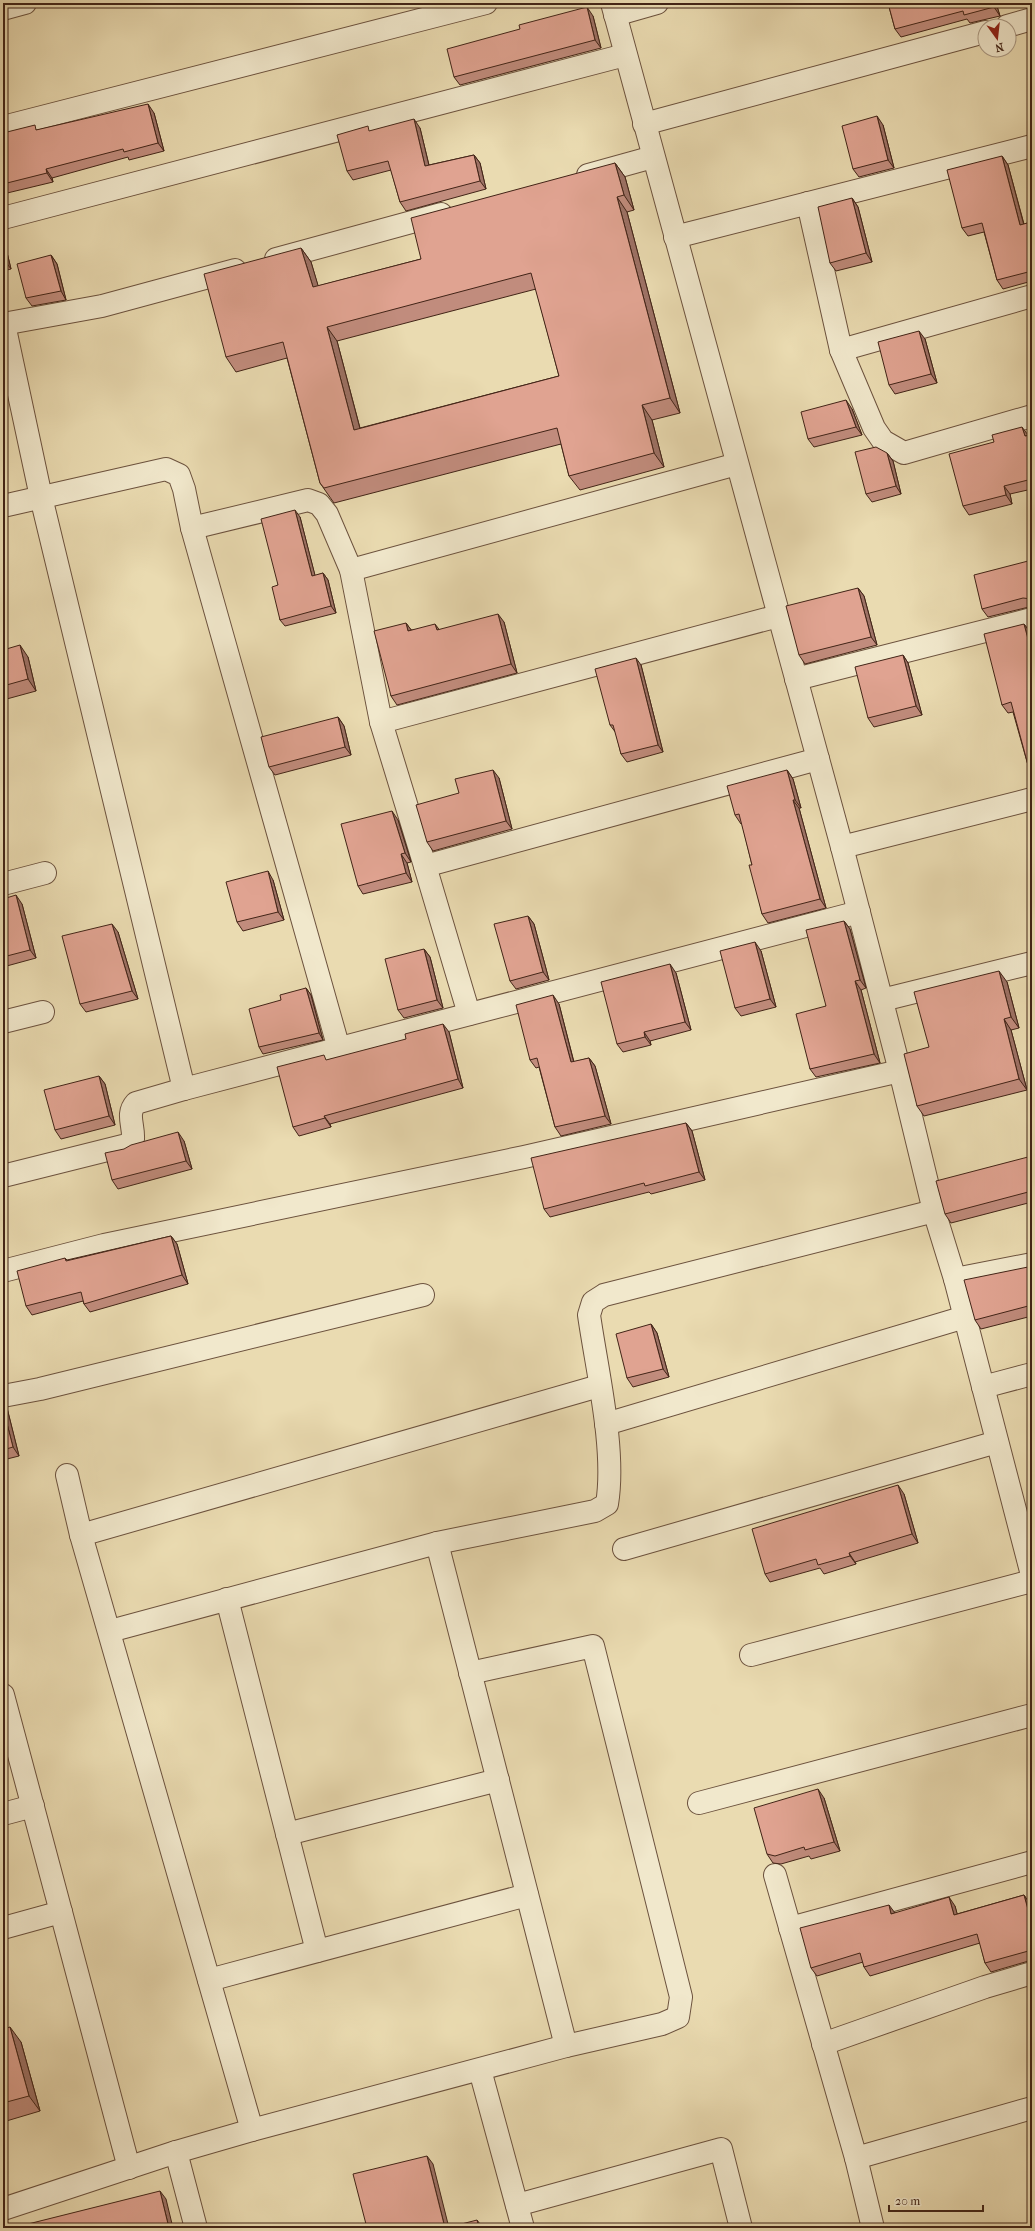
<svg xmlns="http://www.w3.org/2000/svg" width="1035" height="2231" font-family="'IM FELL French Canon',serif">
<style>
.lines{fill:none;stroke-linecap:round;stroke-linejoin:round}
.minor-casing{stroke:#6c523e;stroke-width:24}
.minor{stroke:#f1e8cc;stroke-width:22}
.wall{fill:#c18c7d;stroke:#422417;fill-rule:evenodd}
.shaded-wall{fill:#9d7266;stroke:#422417}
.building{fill:#e0a391;stroke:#422417;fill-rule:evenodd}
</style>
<rect width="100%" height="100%" fill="#eadbb1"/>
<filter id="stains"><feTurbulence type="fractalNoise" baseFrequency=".005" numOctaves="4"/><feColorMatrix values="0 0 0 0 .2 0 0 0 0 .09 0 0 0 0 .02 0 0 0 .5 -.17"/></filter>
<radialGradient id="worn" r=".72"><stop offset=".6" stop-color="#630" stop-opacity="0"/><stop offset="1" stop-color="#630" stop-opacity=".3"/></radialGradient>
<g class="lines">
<defs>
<g id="minor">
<path d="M 612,3 L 842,847 L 900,1071 L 934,1211 L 955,1279 L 1032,1575"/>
<path d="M 3,9 L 25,3"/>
<path d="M 615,15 L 657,3"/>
<path d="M 1007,26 L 1032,19"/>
<path d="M 644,124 L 985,32"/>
<path d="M 3,127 L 486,3"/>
<path d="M 588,175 L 653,157"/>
<path d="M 808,203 L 841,350 L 874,428 L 883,441 L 904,453 L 1032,416"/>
<path d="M 3,218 L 625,55"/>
<path d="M 675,237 L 1032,146"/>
<path d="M 276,259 L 441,214"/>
<path d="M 3,324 L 102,306 L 235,270"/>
<path d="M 4,324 L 41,497 L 184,1089 L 859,912"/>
<path d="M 841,350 L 1032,296"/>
<path d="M 3,506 L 166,469 L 179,475 L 184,489 L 192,528 L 339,1049"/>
<path d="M 192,528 L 308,500 L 319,504 L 327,514 L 351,570 L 381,722 L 425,866 L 818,759"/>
<path d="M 351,570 L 737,464"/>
<path d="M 796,679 L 1032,619"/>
<path d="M 381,722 L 778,616"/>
<path d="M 842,847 L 1032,799"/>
<path d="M 425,866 L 469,1014"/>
<path d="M 3,884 L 45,873"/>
<path d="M 882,1000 L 1032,963"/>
<path d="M 3,1022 L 43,1012"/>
<path d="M 3,1176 L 127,1145 L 133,1139 C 134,1125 126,1114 136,1103 L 184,1089"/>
<path d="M 3,1271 L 104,1245 L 524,1157 L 900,1071"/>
<path d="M 955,1279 L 1032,1264"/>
<path d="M 983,1387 L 1032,1374"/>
<path d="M 3,1396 L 40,1389 L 423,1295"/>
<path d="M 606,1424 L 965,1317"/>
<path d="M 67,1475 L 81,1535 L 252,2130"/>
<path d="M 81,1535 L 599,1386"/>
<path d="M 437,1543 L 566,2046"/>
<path d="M 624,1549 L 997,1442"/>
<path d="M 227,1599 L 317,1951"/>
<path d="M 110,1631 L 437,1543 L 595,1511 L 607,1504 C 616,1450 597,1371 589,1315 L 593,1302 L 604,1295 L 934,1211"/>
<path d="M 751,1655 L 1032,1581"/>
<path d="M 3,1695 L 61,1912"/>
<path d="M 699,1803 L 1032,1715"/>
<path d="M 3,1814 L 33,1806"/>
<path d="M 287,1834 L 498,1780"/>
<path d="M 775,1875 L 856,2158 L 873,2228"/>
<path d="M 3,1928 L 61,1912 L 129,2168"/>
<path d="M 790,1928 L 1032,1862"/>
<path d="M 209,1980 L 527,1895"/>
<path d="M 823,2044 L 985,1987 L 1032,1973"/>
<path d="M 480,2070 L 523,2228"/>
<path d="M 176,2152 L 196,2228"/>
<path d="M 856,2158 L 1032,2108"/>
<path d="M 517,2205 L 721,2149 L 741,2228"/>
<path d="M 3,2209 L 176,2152 L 252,2130 L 566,2046 L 662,2024 L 678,2017 L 681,1997 L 593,1646 L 470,1673"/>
</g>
</defs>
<!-- minor casing -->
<use href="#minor" class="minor-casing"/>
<!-- minor -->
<use href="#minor" class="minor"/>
</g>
<!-- wall -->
<g class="wall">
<path d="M 888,3 L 996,3 L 1000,16 L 970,23 L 967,19 L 901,37 L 895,29 Z"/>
<path d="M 593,16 L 601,48 L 460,85 L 454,77 Z"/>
<path d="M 154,113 L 164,151 L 129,160 L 128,157 L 52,178 L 53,182 L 3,194 L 3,133 L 38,130 Z"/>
<path d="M 883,125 L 894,168 L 859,177 L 853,169 Z"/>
<path d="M 420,128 L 429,165 L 474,155 L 480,163 L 486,189 L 406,211 L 400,202 L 391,170 L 353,180 L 347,171 L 371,131 Z"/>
<path d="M 1002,156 L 1008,165 L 1024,224 L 1031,222 L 1032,224 L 1032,281 L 1003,289 L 997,280 L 984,232 L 968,236 L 962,228 Z"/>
<path d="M 615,163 L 625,177 L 634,210 L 627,212 L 680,413 L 652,420 L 664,467 L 580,490 L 569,476 L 561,444 L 334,503 L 320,483 L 287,358 L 236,372 L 226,357 L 301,248 L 311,262 L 318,286 L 421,259 ZM 536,289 L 559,376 L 360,428 L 337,341 Z"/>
<path d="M 852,198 L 858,207 L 872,262 L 836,271 L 830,263 Z"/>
<path d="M 3,236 L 11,269 L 3,271 Z"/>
<path d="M 51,255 L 57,264 L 66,300 L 32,306 L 26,298 Z"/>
<path d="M 925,339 L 937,383 L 895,394 L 889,385 Z"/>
<path d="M 852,409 L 862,435 L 814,447 L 808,439 Z"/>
<path d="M 1032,435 L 1032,489 L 1010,494 L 1012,504 L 969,515 L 963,506 L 1028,436 Z"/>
<path d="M 887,453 L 893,461 L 901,494 L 872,502 L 866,494 Z"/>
<path d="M 300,517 L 315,576 L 323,573 L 328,580 L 336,613 L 285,626 L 280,620 L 278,585 Z"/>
<path d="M 1032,560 L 1032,607 L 1029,607 L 988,617 L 982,609 Z"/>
<path d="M 858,588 L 864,596 L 877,645 L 805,664 L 799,655 Z"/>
<path d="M 504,622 L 517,673 L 397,705 L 391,696 L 406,623 L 411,630 L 440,630 Z"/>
<path d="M 1024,624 L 1030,632 L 1032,639 L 1032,778 L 1031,776 L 1013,712 L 1008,713 L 1002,705 Z"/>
<path d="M 3,650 L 28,657 L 36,691 L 3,700 Z"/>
<path d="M 903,655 L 908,663 L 922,715 L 874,727 L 868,718 Z"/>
<path d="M 641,665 L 663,752 L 627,762 L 621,754 L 616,733 L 610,725 Z"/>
<path d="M 338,717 L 344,726 L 351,755 L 275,775 L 269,767 Z"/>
<path d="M 787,770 L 793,779 L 801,808 L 799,808 L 826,908 L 768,923 L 762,914 L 752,865 L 742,823 L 741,824 L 735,815 Z"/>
<path d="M 499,778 L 512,829 L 433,851 L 427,842 L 459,793 Z"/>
<path d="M 398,820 L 411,862 L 407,863 L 412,882 L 363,894 L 358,886 Z"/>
<path d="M 273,880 L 284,920 L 243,931 L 237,922 Z"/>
<path d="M 3,899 L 22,904 L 36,958 L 3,967 Z"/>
<path d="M 528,916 L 534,924 L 549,980 L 516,989 L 510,981 Z"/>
<path d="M 844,921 L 850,929 L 866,988 L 861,990 L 880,1063 L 816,1077 L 810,1069 L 826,1006 Z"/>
<path d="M 118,932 L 138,999 L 86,1012 L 80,1004 Z"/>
<path d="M 424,949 L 430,957 L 443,1008 L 404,1018 L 398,1010 Z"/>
<path d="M 761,951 L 776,1007 L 741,1016 L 735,1008 Z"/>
<path d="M 676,973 L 691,1030 L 650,1041 L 651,1045 L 623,1052 L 617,1044 Z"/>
<path d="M 1007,982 L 1019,1028 L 1011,1030 L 1027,1090 L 924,1116 L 917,1106 L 929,1047 Z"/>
<path d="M 306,988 L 311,995 L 323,1040 L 263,1054 L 259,1047 L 281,1000 Z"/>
<path d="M 559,1004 L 574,1062 L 589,1058 L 595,1066 L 611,1124 L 561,1136 L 555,1127 L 539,1067 L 536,1068 L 530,1060 Z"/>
<path d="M 449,1032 L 463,1088 L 330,1124 L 331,1127 L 299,1136 L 293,1127 L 328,1060 Z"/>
<path d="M 99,1076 L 105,1084 L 115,1125 L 61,1139 L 55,1130 Z"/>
<path d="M 686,1123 L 692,1131 L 705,1180 L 651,1194 L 649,1192 L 550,1217 L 544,1209 Z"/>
<path d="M 184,1141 L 192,1169 L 118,1189 L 112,1180 Z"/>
<path d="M 1028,1157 L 1032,1163 L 1032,1202 L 951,1223 L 945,1214 Z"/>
<path d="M 171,1236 L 177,1244 L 188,1284 L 90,1312 L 84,1304 L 83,1301 L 32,1315 L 26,1306 L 65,1258 L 67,1260 Z"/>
<path d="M 1032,1265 L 1032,1316 L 981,1329 L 975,1320 L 1028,1267 Z"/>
<path d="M 651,1324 L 657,1333 L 669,1377 L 633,1387 L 627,1378 Z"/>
<path d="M 3,1403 L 7,1408 L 19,1456 L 3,1460 Z"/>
<path d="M 904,1494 L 918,1543 L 855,1562 L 856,1564 L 824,1574 L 820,1568 L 770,1582 L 765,1574 Z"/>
<path d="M 824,1798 L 840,1851 L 811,1859 L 809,1856 L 781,1864 L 773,1863 L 767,1854 Z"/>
<path d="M 1024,1895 L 1030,1904 L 1032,1912 L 1032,1960 L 991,1972 L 985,1963 L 980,1943 L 870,1976 L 864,1967 L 863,1962 L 817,1976 L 811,1968 L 894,1913 L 955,1906 L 957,1914 Z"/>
<path d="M 3,1979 L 7,1992 L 3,1993 Z"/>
<path d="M 3,2029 L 21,2042 L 40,2111 L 3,2122 Z"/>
</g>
<!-- shaded-wall -->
<g class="shaded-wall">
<path d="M 993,3 L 996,3 L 1000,16 L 994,7 Z"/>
<path d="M 587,7 L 593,16 L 601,48 L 595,40 Z"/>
<path d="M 148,104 L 154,113 L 164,151 L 158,143 Z"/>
<path d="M 877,116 L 883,125 L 894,168 L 888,160 Z"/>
<path d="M 414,119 L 420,128 L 431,174 L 425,166 Z"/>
<path d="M 474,155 L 480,163 L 486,189 L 480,181 Z"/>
<path d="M 1002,156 L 1008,165 L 1026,233 L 1020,225 Z"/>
<path d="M 615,163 L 625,177 L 634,210 L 624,195 Z"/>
<path d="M 46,169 L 52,178 L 53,182 L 47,173 Z"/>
<path d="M 617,197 L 627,212 L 680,413 L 670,398 Z"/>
<path d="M 852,198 L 858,207 L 872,262 L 866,253 Z"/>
<path d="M 3,236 L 11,269 L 5,261 L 3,251 Z"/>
<path d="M 301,248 L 311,262 L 323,302 L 313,287 Z"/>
<path d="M 51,255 L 57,264 L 66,300 L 61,291 Z"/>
<path d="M 327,327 L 337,341 L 364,444 L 354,430 Z"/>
<path d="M 919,331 L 925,339 L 937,383 L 931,374 Z"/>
<path d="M 846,400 L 852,409 L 862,435 L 856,427 Z"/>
<path d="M 642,405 L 652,420 L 664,467 L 654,453 Z"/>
<path d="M 1022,427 L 1028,435 L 1025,436 Z"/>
<path d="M 887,453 L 893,461 L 901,494 L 896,486 Z"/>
<path d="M 1004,486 L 1010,494 L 1012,504 L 1006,495 Z"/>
<path d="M 295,510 L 300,517 L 317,583 L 312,576 Z"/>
<path d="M 323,573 L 328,580 L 336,613 L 331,606 Z"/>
<path d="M 858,588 L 864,596 L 877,645 L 871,637 Z"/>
<path d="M 498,614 L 504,622 L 517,673 L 511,664 Z"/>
<path d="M 406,623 L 412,631 L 408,631 Z"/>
<path d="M 435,624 L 441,632 L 437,630 Z"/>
<path d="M 1024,624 L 1030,632 L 1032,639 L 1032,654 Z"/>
<path d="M 20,645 L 28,657 L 36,691 L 28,679 Z"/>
<path d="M 903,655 L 908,663 L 922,715 L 916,706 Z"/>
<path d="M 636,658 L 641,665 L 663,752 L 658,745 Z"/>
<path d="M 338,717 L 344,726 L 351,755 L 345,747 Z"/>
<path d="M 493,770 L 499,778 L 512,829 L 506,821 Z"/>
<path d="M 787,770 L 793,779 L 801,808 L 795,800 Z"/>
<path d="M 793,800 L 799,808 L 826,908 L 820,899 Z"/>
<path d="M 392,811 L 398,820 L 411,862 L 405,853 Z"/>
<path d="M 401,854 L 407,863 L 412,882 L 406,873 Z"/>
<path d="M 268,871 L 273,880 L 284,920 L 278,912 Z"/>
<path d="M 16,895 L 22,904 L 36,958 L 30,950 Z"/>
<path d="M 528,916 L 534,924 L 549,980 L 543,972 Z"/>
<path d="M 844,921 L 850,929 L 866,988 L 860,980 Z"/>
<path d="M 112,924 L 118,932 L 138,999 L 132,991 Z"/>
<path d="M 755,942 L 761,951 L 776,1007 L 770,999 Z"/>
<path d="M 424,949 L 430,957 L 443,1008 L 437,1000 Z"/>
<path d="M 670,964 L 676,973 L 691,1030 L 685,1022 Z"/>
<path d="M 999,971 L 1007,982 L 1019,1028 L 1011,1017 Z"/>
<path d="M 855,981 L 861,990 L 880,1063 L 874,1054 Z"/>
<path d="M 306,988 L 311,995 L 323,1040 L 319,1033 Z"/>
<path d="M 553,995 L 559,1004 L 576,1071 L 571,1062 Z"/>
<path d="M 1004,1019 L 1011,1030 L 1027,1090 L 1019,1079 Z"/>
<path d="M 443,1024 L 449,1032 L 463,1088 L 458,1079 Z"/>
<path d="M 644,1032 L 650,1041 L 651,1045 L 645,1037 Z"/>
<path d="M 589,1058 L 595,1066 L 611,1124 L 605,1116 Z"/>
<path d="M 99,1076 L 105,1084 L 115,1125 L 109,1116 Z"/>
<path d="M 324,1116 L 330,1124 L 331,1127 L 325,1118 Z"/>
<path d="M 686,1123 L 692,1131 L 705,1180 L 699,1172 Z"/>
<path d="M 178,1132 L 184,1141 L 192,1169 L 186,1161 Z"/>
<path d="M 1028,1157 L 1032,1163 L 1032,1172 Z"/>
<path d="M 171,1236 L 177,1244 L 188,1284 L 182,1275 Z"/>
<path d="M 651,1324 L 657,1333 L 669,1377 L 663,1369 Z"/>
<path d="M 3,1403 L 7,1408 L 19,1456 L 13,1447 L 3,1408 Z"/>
<path d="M 898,1485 L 904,1494 L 918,1543 L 912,1534 Z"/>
<path d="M 849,1553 L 855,1562 L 856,1564 L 850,1556 Z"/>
<path d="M 818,1789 L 824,1798 L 840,1851 L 834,1842 Z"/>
<path d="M 1024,1895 L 1030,1904 L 1032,1912 L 1032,1924 Z"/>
<path d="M 949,1897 L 955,1906 L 960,1924 L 954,1915 Z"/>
<path d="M 889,1905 L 895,1913 L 891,1914 Z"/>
<path d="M 3,1979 L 7,1992 L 3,1987 Z"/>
<path d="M 10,2027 L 21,2042 L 40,2111 L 29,2096 Z"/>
<path d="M 427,2156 L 433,2164 L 449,2228 L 445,2228 Z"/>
<path d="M 160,2191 L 166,2199 L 173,2228 L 169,2228 Z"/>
<path d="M 477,2220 L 483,2228 L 479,2228 Z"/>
</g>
<!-- building -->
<g class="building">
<path d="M 888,3 L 993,3 L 994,7 L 964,15 L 963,11 L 895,29 Z"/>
<path d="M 587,7 L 595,40 L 454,77 L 447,49 L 520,29 L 519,25 Z"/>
<path d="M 148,104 L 158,143 L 124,152 L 123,149 L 46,169 L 47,173 L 3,184 L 3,133 L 35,125 L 36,130 Z"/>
<path d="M 877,116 L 888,160 L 853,169 L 842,126 Z"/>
<path d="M 414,119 L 425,166 L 474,155 L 480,181 L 400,202 L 388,161 L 347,171 L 337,135 L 368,126 L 369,131 Z"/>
<path d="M 1002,156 L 1020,225 L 1031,222 L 1032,226 L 1032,271 L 997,280 L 982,223 L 962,228 L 947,170 Z"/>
<path d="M 615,163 L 624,195 L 617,197 L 670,398 L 642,405 L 654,453 L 569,476 L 557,428 L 324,488 L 320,483 L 283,342 L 226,357 L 204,274 L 301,248 L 313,287 L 421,259 L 411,218 ZM 531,273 L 559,376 L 354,430 L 327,327 Z"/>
<path d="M 852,198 L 866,253 L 830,263 L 818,207 Z"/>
<path d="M 3,251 L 5,261 L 3,261 Z"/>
<path d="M 51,255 L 61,291 L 26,298 L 17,264 Z"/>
<path d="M 919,331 L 931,374 L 889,385 L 878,342 Z"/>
<path d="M 846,400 L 856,427 L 808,439 L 801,412 Z"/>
<path d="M 1022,427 L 1025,436 L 1032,435 L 1032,479 L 1004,486 L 1006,495 L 963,506 L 949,454 L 994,442 L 992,435 Z"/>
<path d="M 876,447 L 887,453 L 896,486 L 866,494 L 855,452 Z"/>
<path d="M 295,510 L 312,576 L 323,573 L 331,606 L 280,620 L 272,587 L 278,585 L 261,519 Z"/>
<path d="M 1032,560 L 1032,599 L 1023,598 L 982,609 L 974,575 Z"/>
<path d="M 858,588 L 871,637 L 799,655 L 786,606 Z"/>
<path d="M 498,614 L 511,664 L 391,696 L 374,631 L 406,623 L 408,631 L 435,624 L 437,630 Z"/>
<path d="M 1024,624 L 1032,654 L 1032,776 L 1031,776 L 1011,702 L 1002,705 L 984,634 Z"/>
<path d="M 20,645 L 28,679 L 3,686 L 3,650 Z"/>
<path d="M 903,655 L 916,706 L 868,718 L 855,667 Z"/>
<path d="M 636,658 L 658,745 L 621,754 L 613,725 L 610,725 L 595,669 Z"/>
<path d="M 338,717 L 345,747 L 269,767 L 261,737 Z"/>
<path d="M 493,770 L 506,821 L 427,842 L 416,805 L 459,793 L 455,779 Z"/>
<path d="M 787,770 L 795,800 L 793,800 L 820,899 L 762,914 L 749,865 L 752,865 L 739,814 L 735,815 L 727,786 Z"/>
<path d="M 392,811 L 405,853 L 401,854 L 406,873 L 358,886 L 341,824 Z"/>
<path d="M 268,871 L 278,912 L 237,922 L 226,882 Z"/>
<path d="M 16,895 L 30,950 L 3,957 L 3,899 Z"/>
<path d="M 528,916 L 543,972 L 510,981 L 494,924 Z"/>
<path d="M 844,921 L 860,980 L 855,981 L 874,1054 L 810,1069 L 796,1014 L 826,1006 L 806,930 Z"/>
<path d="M 112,924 L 132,991 L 80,1004 L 62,936 Z"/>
<path d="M 755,942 L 770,999 L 735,1008 L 720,951 Z"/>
<path d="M 424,949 L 437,1000 L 398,1010 L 385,959 Z"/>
<path d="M 670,964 L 685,1022 L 644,1032 L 645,1037 L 617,1044 L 601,982 Z"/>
<path d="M 999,971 L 1011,1017 L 1004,1019 L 1019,1079 L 917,1106 L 904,1054 L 929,1047 L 914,992 Z"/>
<path d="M 306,988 L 319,1033 L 259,1047 L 249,1009 L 281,1000 L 280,995 Z"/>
<path d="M 553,995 L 571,1062 L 589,1058 L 605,1116 L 555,1127 L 537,1058 L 530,1060 L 516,1005 Z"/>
<path d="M 443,1024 L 458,1079 L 324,1116 L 325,1118 L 293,1127 L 277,1067 L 324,1055 L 326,1060 L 406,1039 L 405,1034 Z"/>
<path d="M 99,1076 L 109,1116 L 55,1130 L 44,1090 Z"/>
<path d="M 686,1123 L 699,1172 L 645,1186 L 644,1183 L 544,1209 L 531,1158 Z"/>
<path d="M 178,1132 L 186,1161 L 112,1180 L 105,1153 L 124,1149 L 131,1145 Z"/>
<path d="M 1028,1157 L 1032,1172 L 1032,1191 L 945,1214 L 936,1181 Z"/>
<path d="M 171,1236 L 182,1275 L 84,1304 L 81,1292 L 26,1306 L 17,1271 L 65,1258 L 66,1261 Z"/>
<path d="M 1032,1265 L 1032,1305 L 975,1320 L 964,1280 L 1028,1267 Z"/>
<path d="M 651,1324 L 663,1369 L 627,1378 L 616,1334 Z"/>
<path d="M 3,1408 L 13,1447 L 3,1450 Z"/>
<path d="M 898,1485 L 912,1534 L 849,1553 L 850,1556 L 818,1565 L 816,1559 L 765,1574 L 752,1529 Z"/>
<path d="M 818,1789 L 834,1842 L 805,1850 L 804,1847 L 775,1856 L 767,1854 L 754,1808 Z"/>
<path d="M 1024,1895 L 1032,1924 L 1032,1950 L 985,1963 L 977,1934 L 864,1967 L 860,1953 L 811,1968 L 800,1928 L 889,1905 L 891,1914 L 949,1897 L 954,1915 Z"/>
<path d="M 10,2027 L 29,2096 L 3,2103 L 3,2029 Z"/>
<path d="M 427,2156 L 445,2228 L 367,2228 L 353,2174 Z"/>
<path d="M 160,2191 L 169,2228 L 27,2228 L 29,2228 L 28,2224 Z"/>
<path d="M 477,2220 L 479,2228 L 446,2228 Z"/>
</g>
<!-- margin -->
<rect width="1035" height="2231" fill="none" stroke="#eadbb1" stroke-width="16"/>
<rect x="4" y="4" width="1027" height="2223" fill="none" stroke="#422417" stroke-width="2"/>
<rect x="8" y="8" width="1019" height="2215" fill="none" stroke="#422417"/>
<!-- north arrow -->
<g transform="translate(997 38) rotate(165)"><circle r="19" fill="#f1e8cc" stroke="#ab9a84"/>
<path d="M0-3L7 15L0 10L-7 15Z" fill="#8f2418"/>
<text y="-6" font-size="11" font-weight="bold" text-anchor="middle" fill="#422417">N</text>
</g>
<!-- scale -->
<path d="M889 2205v6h94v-6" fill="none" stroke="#422417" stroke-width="2"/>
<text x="895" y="2205" font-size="12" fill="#422417" stroke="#f1e8cc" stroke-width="3" paint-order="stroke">20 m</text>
<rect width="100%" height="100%" filter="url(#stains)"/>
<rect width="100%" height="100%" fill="url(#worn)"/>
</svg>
